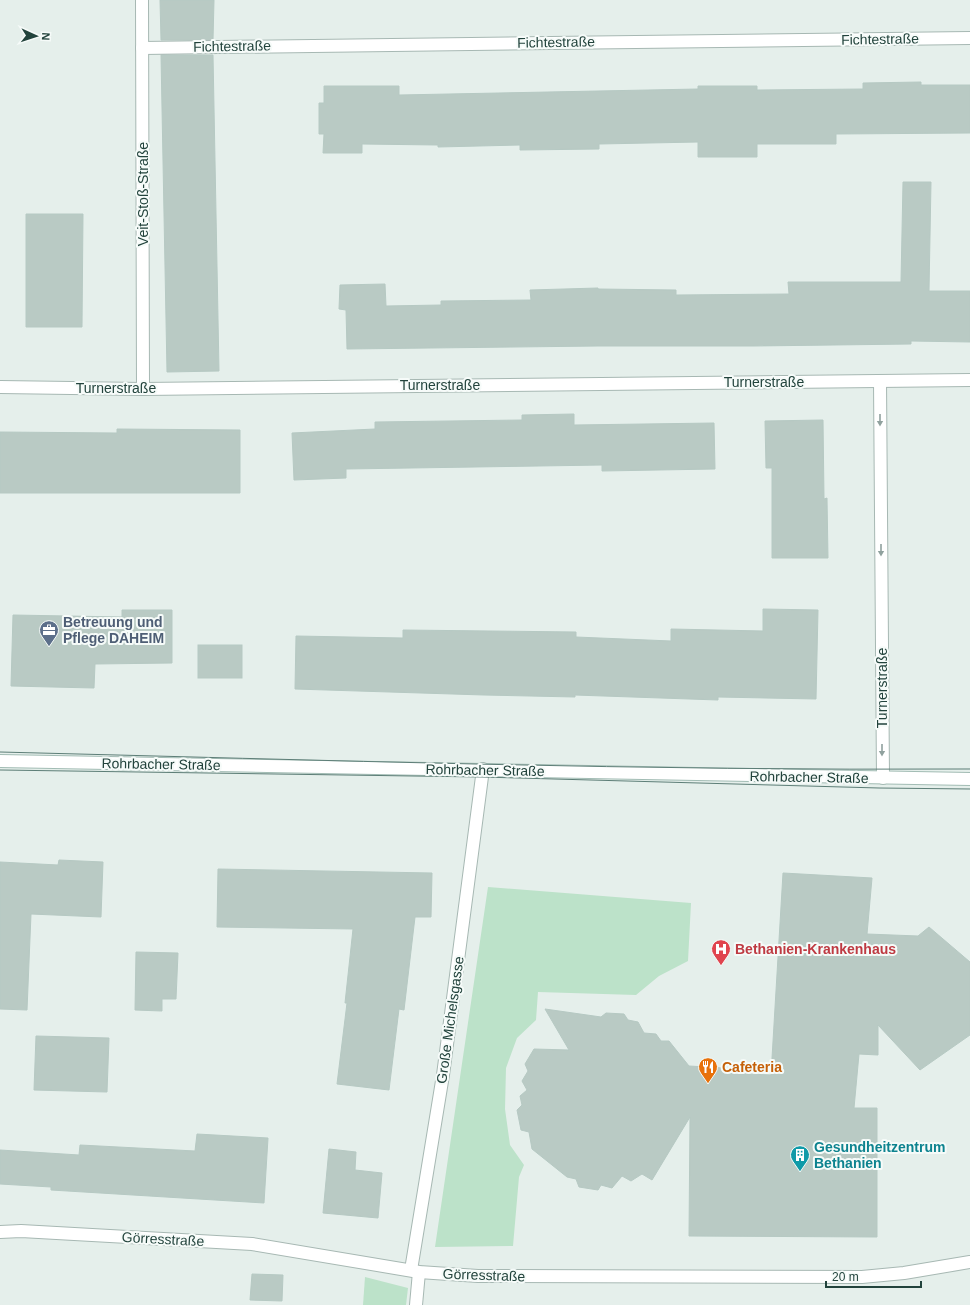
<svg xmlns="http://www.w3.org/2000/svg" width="970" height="1305" font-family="Arial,sans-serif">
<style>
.green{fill:#bce2c9}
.building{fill:#b9cac4;stroke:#b6c9c3}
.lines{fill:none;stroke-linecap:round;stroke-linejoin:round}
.street-casing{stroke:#a7b8b3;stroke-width:14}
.secondary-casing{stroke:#a2bcb4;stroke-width:14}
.street{stroke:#fff;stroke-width:12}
.secondary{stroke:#fff;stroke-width:12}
.tram{stroke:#5d7e77;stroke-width:1}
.oneway{fill:#90a19e}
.labels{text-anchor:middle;stroke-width:4;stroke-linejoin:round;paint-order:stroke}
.street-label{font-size:14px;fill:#22433c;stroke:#f6fbf9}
.service-label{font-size:14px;font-weight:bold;fill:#4e5e75;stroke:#f6fbf9;text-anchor:start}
.health-label{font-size:14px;font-weight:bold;fill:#be3a42;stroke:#f6fbf9;text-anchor:start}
.food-label{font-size:14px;font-weight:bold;fill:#c56008;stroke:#f6fbf9;text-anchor:start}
.culture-label{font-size:14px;font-weight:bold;fill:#0d838f;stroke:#f6fbf9;text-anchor:start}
</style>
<rect width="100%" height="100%" fill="#e5efeb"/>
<!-- green -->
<g class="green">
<path d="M 488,887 L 691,903 L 688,961 L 659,976 L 636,995 L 538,992 L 536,1020 L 517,1038 L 506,1068 L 505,1109 L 510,1145 L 524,1165 L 519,1177 L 513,1246 L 435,1247 Z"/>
<path d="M 365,1277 L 408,1288 L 406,1305 L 363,1305 Z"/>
</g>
<!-- building -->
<g class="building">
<path d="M 160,0 L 214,0 L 213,40 L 161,40 Z"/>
<path d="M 161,55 L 213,55 L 219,371 L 167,372 Z"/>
<path d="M 921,82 L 921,85 L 970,85 L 970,133 L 836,134 L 836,144 L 757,144 L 757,157 L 698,157 L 698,142 L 599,144 L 599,149 L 520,150 L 520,145 L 438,147 L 438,145 L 362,144 L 362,153 L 323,153 L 324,134 L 319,134 L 319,103 L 324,103 L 324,86 L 399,86 L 399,95 L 698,89 L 698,86 L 757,86 L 757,90 L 863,89 L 863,83 Z"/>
<path d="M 903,182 L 931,182 L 929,291 L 970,291 L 970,342 L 911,341 L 911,344 L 754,346 L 598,346 L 347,349 L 346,310 L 339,309 L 340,285 L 385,284 L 386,306 L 441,305 L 441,301 L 531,300 L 530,290 L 598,288 L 598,289 L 676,290 L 676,295 L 789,294 L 788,282 L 901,282 Z"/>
<path d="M 26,214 L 83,214 L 82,327 L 26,327 Z"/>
<path d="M 574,414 L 574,425 L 714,423 L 715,469 L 602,471 L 602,465 L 346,469 L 346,478 L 294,480 L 292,433 L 375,429 L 375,422 L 522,420 L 522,415 Z"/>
<path d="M 823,420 L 824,499 L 827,498 L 828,558 L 772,558 L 772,468 L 766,468 L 765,421 Z"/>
<path d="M 117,429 L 240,430 L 240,493 L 0,493 L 0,432 L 117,433 Z"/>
<path d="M 763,609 L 818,610 L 816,699 L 718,697 L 718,700 L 575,695 L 575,697 L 484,695 L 295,689 L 296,636 L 403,638 L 403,630 L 576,632 L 576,637 L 671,641 L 671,629 L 763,631 Z"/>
<path d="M 122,610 L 172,610 L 172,663 L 95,664 L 94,688 L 11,686 L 13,615 L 122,617 Z"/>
<rect x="198" y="645" width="44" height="33"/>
<path d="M 59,860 L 103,862 L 101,917 L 31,914 L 27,1010 L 0,1009 L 0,862 L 58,865 Z"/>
<path d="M 218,869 L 432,873 L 431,917 L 415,917 L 404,1010 L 399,1009 L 389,1090 L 337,1084 L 347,1003 L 345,1003 L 353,929 L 217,927 Z"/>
<path d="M 783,873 L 872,878 L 867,934 L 918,936 L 929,927 L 970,962 L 970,1035 L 920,1070 L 878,1025 L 878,1055 L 859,1054 L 854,1108 L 877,1108 L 877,1237 L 689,1236 L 690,1117 L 652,1180 L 642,1174 L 631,1181 L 622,1176 L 612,1188 L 601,1185 L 598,1190 L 579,1187 L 576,1179 L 567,1177 L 532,1149 L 529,1132 L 521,1130 L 517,1110 L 522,1105 L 520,1096 L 527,1090 L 522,1081 L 528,1071 L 525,1064 L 534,1049 L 569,1050 L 545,1009 L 601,1017 L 606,1013 L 624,1014 L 628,1020 L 638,1022 L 644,1033 L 656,1034 L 661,1041 L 669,1041 L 689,1066 L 724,1068 L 728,1073 L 771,1075 Z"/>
<path d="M 136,952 L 178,953 L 176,999 L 162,999 L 162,1011 L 135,1010 Z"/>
<path d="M 36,1036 L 109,1038 L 107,1092 L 34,1090 Z"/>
<path d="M 197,1134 L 268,1138 L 264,1203 L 51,1190 L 51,1187 L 0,1184 L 0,1150 L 79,1155 L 80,1145 L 195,1151 Z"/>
<path d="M 329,1149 L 356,1152 L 355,1170 L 382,1173 L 378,1218 L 323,1213 Z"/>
<path d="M 252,1274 L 283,1275 L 282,1301 L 250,1300 Z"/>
</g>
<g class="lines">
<defs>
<g id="street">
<path d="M 142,0 L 143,389"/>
<path d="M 142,48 L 970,38"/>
<path d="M 880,381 L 883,778"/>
<path d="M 0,387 L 143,389 L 970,380"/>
<path d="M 0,1232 L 21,1231 L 252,1244 L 419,1272 L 478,1276 L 862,1277 L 904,1273 L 970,1262"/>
<path d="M 411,1270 L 443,1075 L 483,769"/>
<path d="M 416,1305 L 419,1272"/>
</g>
<path id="secondary" d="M 0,761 L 970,779"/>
</defs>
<!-- street casing -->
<use href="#street" class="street-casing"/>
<!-- secondary casing -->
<use href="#secondary" class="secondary-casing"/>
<!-- street -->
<use href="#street" class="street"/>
<!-- secondary -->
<use href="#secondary" class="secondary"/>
<!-- tram -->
<g class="tram">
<path d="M 0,752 C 323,760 647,771 970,769"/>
<path d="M 0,770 L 482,777 L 879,788 L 970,789"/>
</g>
</g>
<!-- one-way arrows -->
<defs><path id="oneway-solid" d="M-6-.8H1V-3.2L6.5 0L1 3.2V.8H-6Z"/></defs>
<g class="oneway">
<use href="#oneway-solid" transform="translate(880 420) rotate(90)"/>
<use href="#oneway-solid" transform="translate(881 550) rotate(90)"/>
<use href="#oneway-solid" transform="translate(882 750) rotate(90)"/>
</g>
<!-- icons -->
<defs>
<symbol id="office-pin" viewBox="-11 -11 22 30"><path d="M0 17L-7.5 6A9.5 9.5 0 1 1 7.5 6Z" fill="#5c6f8a" stroke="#f6fbf9"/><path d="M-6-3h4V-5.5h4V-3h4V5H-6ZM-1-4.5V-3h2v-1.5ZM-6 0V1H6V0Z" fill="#fff"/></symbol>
<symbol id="hospital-pin" viewBox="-11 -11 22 30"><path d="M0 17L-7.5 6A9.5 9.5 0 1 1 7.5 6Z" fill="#e0444e" stroke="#f6fbf9"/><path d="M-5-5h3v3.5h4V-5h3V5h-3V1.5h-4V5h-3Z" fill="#fff"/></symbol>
<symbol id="restaurant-pin" viewBox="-11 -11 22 30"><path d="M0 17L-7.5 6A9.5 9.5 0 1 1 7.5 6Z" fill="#e8710a" stroke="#f6fbf9"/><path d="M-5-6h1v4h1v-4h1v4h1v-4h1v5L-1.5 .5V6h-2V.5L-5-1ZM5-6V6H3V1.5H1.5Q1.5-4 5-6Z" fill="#fff"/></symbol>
<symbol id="building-pin" viewBox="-11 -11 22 30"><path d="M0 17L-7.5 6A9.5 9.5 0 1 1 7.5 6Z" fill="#0f9aa8" stroke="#f6fbf9"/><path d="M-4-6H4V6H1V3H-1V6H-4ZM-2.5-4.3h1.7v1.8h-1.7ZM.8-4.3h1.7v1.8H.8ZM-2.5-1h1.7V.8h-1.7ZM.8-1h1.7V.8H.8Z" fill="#fff"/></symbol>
</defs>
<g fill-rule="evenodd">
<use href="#office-pin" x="38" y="619" width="22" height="30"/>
<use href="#hospital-pin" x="710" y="938" width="22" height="30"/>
<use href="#restaurant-pin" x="697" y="1056" width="22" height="30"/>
<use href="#building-pin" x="789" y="1144" width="22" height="30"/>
</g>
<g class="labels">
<!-- street labels -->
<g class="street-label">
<text transform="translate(880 39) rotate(-1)" y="5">Fichtestraße</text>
<text transform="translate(556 42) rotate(-1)" y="5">Fichtestraße</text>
<text transform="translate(232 46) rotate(-1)" y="5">Fichtestraße</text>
<text transform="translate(143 194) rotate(-90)" y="5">Veit-Stoß-Straße</text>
<text x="764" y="387">Turnerstraße</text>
<text x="440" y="390">Turnerstraße</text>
<text x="116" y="393">Turnerstraße</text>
<text transform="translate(882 688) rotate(-90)" y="5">Turnerstraße</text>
<text transform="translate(161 764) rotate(1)" y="5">Rohrbacher Straße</text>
<text transform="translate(485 770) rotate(1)" y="5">Rohrbacher Straße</text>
<text transform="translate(809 777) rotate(1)" y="5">Rohrbacher Straße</text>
<text transform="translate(450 1020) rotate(-82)" y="5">Große Michelsgasse</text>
<text transform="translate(163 1239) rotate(3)" y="5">Görresstraße</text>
<text transform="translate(484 1275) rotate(2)" y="5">Görresstraße</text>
</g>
<!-- service labels -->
<g class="service-label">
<text x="63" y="627">Betreuung und<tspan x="63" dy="16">Pflege DAHEIM</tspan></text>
</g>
<!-- health labels -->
<g class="health-label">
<text x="735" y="954">Bethanien-Krankenhaus</text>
</g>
<!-- food labels -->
<g class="food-label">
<text x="722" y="1072">Cafeteria</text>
</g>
<!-- culture labels -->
<g class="culture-label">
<text x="814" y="1152">Gesundheitzentrum<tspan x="814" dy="16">Bethanien</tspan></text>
</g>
</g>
<!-- north arrow -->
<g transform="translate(36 36) rotate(93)" stroke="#f6fbf9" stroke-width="3" paint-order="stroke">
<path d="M0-3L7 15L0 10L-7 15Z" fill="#22433c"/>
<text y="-6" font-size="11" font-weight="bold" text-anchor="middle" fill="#22433c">N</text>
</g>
<!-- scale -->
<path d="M826 1281v6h95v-6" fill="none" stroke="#22433c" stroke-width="2"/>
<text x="832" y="1281" font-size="12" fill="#22433c" stroke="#f6fbf9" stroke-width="3" paint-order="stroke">20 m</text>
</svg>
